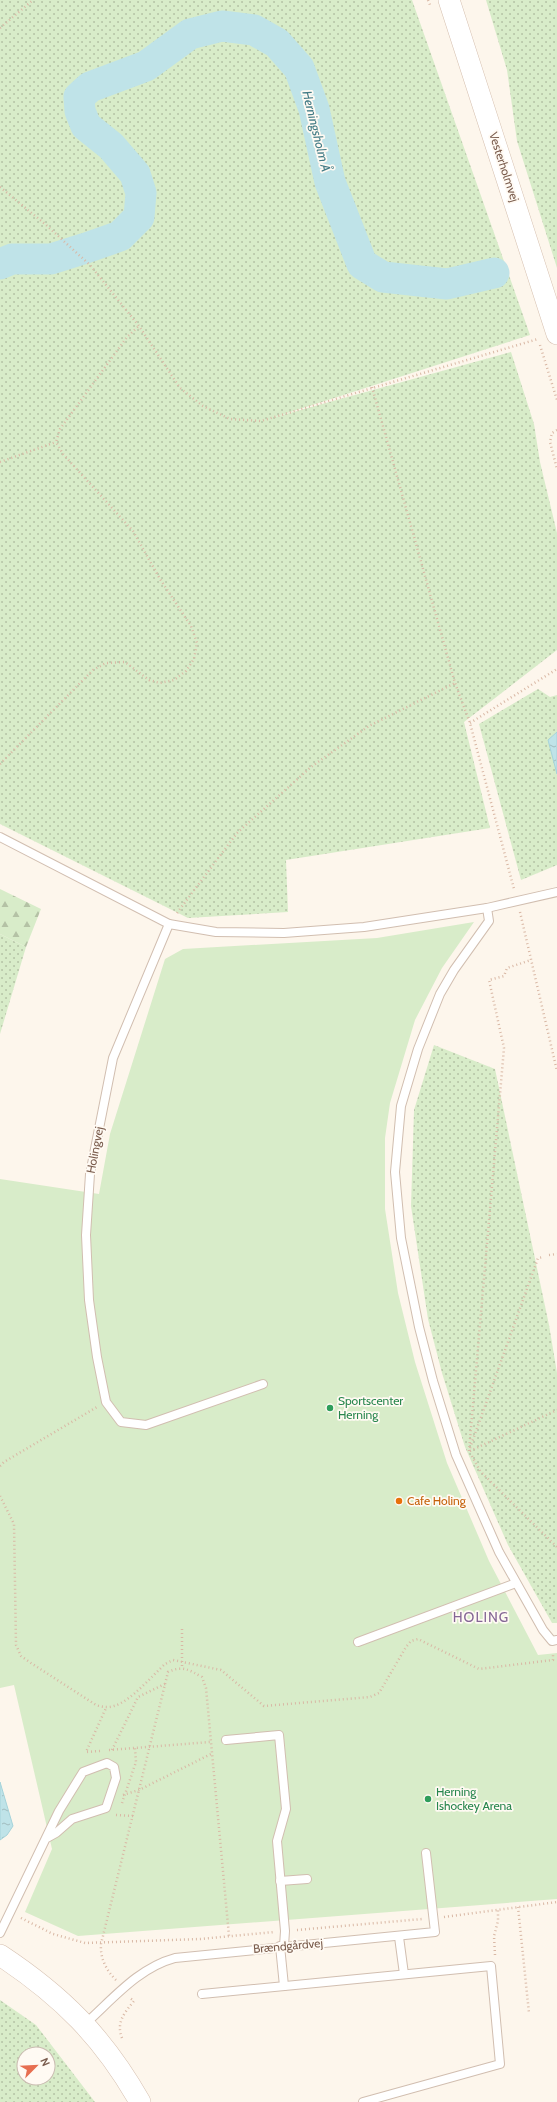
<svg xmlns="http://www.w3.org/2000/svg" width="557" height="2102" font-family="Cabin,sans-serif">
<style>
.grass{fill:url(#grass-dots);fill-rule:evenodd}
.forest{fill:url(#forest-firs)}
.garden{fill:#d8ecc9}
.water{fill:url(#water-ripples);stroke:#a5d3da}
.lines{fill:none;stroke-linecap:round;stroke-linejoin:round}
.river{stroke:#bfe3e8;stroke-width:31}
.lane-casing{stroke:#d1beb0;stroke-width:10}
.secondary-casing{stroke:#d6c0b0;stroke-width:22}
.path{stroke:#d9b8a5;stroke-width:2.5;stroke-dasharray:1 3;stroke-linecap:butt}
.lane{stroke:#fff;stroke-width:8}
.secondary{stroke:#fff;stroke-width:21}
.leisure-dot{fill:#2e9e5b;stroke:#fffaf3;stroke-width:1.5}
.food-dot{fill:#e8710a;stroke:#fffaf3;stroke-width:1.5}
.labels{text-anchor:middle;stroke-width:3.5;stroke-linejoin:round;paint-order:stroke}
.street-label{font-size:12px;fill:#7a5c4d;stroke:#fffaf3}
.leisure-label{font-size:12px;fill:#27864d;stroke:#fffaf3;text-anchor:start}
.food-label{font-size:12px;fill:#c56008;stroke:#fffaf3;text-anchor:start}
.water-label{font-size:13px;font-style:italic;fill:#437c86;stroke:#fffaf3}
.quarter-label{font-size:14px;letter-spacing:1px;fill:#846695;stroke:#fffaf3}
</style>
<defs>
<pattern id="grass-dots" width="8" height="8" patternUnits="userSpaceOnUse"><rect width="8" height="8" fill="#d8ecc9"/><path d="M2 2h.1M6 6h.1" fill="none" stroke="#b4c2a5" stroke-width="1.8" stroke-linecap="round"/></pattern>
<pattern id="forest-firs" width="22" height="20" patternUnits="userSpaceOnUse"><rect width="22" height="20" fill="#d8ecc9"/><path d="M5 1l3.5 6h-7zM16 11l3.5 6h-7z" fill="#b4c2a5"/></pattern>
<pattern id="water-ripples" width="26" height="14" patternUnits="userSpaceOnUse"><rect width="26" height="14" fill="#bfe3e8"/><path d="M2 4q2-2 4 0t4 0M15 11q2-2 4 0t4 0" fill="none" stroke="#a0bbbe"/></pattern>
</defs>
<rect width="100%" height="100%" fill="#fdf6ec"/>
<!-- grass -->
<g class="grass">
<path d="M 0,0 L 412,0 L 530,335 L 275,417 L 511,352 L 534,424 L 540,462 L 557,533 L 557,650 L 464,722 L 490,828 L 286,860 L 288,912 L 188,918 L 0,824 L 0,463 L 2,462 L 0,462 Z"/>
<path d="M 486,0 L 557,0 L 557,268 L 517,141 L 507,70 Z"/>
<path d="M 538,689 L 550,697 L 557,695 L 557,865 L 521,880 L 479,724 Z"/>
<path d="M 0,934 L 26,947 L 0,1034 Z"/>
<path d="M 434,1045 L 495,1069 L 549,1325 L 557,1373 L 557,1623 L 552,1623 L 508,1545 L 465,1447 L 442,1373 L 428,1319 L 411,1206 L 414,1110 Z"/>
<path d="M 0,2000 L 36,2025 L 95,2102 L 0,2102 ZM 24,2054 L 48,2054 L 48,2078 L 24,2078 Z"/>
</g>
<!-- forest -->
<path class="forest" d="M 0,889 L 41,909 L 26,947 L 0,934 Z"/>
<!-- garden -->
<path class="garden" d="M 474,922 L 442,968 L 415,1020 L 390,1103 L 385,1138 L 385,1209 L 398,1293 L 415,1362 L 447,1463 L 489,1561 L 538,1655 L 557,1653 L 557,1899 L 78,1936 L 25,1912 L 52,1849 L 14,1685 L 0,1688 L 0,1179 L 99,1194 L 110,1134 L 165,959 L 183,949 L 377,938 Z"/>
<!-- water -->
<g class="water">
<path d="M 557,732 L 557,774 L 548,740 Z"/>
<path d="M 0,1782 L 13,1826 L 7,1835 L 0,1840 Z"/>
</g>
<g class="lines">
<!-- river -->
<path class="river" d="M 0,264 L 12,259 L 51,259 L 86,248 L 120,236 L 139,217 L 141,193 L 135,174 L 111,146 L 86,126 L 80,111 L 79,97 L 90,87 L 146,66 L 190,34 L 222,26 L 254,30 L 277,43 L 299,68 L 314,109 L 330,182 L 362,264 L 383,277 L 447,284 L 494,273"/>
<defs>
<g id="lane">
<path d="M 0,837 L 169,924 L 113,1058 L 90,1174 L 86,1235 L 89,1300 L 97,1357 L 106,1402 L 121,1422 L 146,1425 L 263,1384"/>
<path d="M 487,908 L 489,921 L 454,970 L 440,994 L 418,1049 L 401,1106 L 395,1172 L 401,1238 L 419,1327 L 433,1381 L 456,1455 L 499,1552 L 543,1630 L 552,1641 L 557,1640"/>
<path d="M 169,924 L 216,932 L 284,933 L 364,927 L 487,908 L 557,892"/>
<path d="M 358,1642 L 516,1583"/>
<path d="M 226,1740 L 279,1735 L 286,1809 L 277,1841 L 285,1931 L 284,1946"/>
<path d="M 280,1881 L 307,1879"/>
<path d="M 0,1933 L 59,1811 L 83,1772 L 107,1763 L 114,1767 L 116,1778 L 106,1808 L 72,1819 L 56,1833 L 47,1838"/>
<path d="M 399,1937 L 404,1974"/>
<path d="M 280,1946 L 284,1986"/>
<path d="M 202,1994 L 491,1966 L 500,2064 L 363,2102"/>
<path d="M 85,2024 C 113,1999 138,1968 175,1958 L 435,1932 L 426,1853"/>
</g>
<g id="secondary">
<path d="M 449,0 L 557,334"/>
<path d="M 0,1955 C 62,1996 103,2037 140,2102"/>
</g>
</defs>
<!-- lane casing -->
<use href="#lane" class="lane-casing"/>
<!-- secondary casing -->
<use href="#secondary" class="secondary-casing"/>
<!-- path -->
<g class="path">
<path d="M 428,0 L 430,5"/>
<path d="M 0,28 L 33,0"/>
<path d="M 0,187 L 45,224 L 90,265 L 139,326 L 180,388 L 203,406 L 230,419 L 261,421 L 538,339"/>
<path d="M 540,345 L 557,400"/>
<path d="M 372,387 L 455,683 L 470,723 L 514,889"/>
<path d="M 557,430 L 552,433 L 550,442 L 557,469"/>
<path d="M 0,462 L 56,442"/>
<path d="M 470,723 L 557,669"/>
<path d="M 0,764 L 93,670 L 106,663 L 125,662 L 149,680 L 160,683 L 174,680 L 186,671 L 194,659 L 197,643 L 191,626 L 160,579 L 133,531 L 63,454 L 56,442 L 60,429 L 127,337 L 139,326"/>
<path d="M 520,912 L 557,1071"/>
<path d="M 177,913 L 237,833 L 311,767 L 369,726 L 455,683"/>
<path d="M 549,1255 L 557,1254"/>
<path d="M 470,1448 L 538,1258 L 544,1257"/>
<path d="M 469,1451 L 504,1048 L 489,980 L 504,976 L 507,968 L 531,960"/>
<path d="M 470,1451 L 557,1410"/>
<path d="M 472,1456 L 480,1471 L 557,1547"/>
<path d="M 0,1466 L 4,1462 L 97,1407"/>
<path d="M 0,1496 L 14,1524 L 16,1645 L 21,1656 L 31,1663 L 96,1705 C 102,1707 108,1708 114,1706 C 131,1701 152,1676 165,1664 L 173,1660 L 221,1670 L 264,1706 L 370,1697 L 379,1693 L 406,1647 L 411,1641 L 418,1639 L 479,1669 L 553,1660 L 553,1653"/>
<path d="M 182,1629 L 182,1668"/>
<path d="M 109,1750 L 210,1742"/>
<path d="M 112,1750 L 138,1697 L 165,1684"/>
<path d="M 100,1751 L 86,1752 L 106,1708"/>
<path d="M 123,1795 L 139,1790 L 211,1754"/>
<path d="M 122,1803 L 136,1762 L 135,1748"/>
<path d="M 116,1815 L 133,1816"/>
<path d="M 518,1907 L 529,2013"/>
<path d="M 444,1917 L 557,1902"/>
<path d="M 21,1918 L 53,1934 L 85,1943 L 200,1939 L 274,1932"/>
<path d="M 297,1930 L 422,1919"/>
<path d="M 495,1955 L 494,1936 L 498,1921 L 498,1910"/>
<path d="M 116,1980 C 106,1970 100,1958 101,1944 L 168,1672 C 183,1665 189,1670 202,1677 L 206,1688 L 229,1936"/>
<path d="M 122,2038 C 116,2023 124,2013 134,2001 L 130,1998"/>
</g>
<!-- lane -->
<use href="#lane" class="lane"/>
<!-- secondary -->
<use href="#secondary" class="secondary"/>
</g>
<!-- markers -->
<g class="leisure-dot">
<circle cx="330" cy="1408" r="4"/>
<circle cx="428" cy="1799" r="4"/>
</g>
<circle class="food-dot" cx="399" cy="1501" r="4"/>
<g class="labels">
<!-- street labels -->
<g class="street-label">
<text transform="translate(504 167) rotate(72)" y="4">Vesterholmvej</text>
<text transform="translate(95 1150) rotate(-79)" y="4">Holingvej</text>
<text transform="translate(288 1946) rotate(-5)" y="4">Brændgårdvej</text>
</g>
<!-- leisure labels -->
<g class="leisure-label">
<text x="338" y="1405">Sportscenter<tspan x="338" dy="14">Herning</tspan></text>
<text x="436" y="1796">Herning<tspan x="436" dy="14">Ishockey Arena</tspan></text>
</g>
<!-- food labels -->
<g class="food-label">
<text x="407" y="1505">Cafe Holing</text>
</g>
<!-- water labels -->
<g class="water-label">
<text transform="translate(317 131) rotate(76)" y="5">Herningsholm Å</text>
</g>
<!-- quarter labels -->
<g class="quarter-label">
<text x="481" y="1622">HOLING</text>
</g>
</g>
<!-- north arrow -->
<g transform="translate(36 2066) rotate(66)"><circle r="19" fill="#fffaf3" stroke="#cabbb1"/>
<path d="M0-3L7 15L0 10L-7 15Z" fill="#e76f51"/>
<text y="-6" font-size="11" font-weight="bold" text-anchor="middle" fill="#7a5c4d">N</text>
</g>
</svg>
